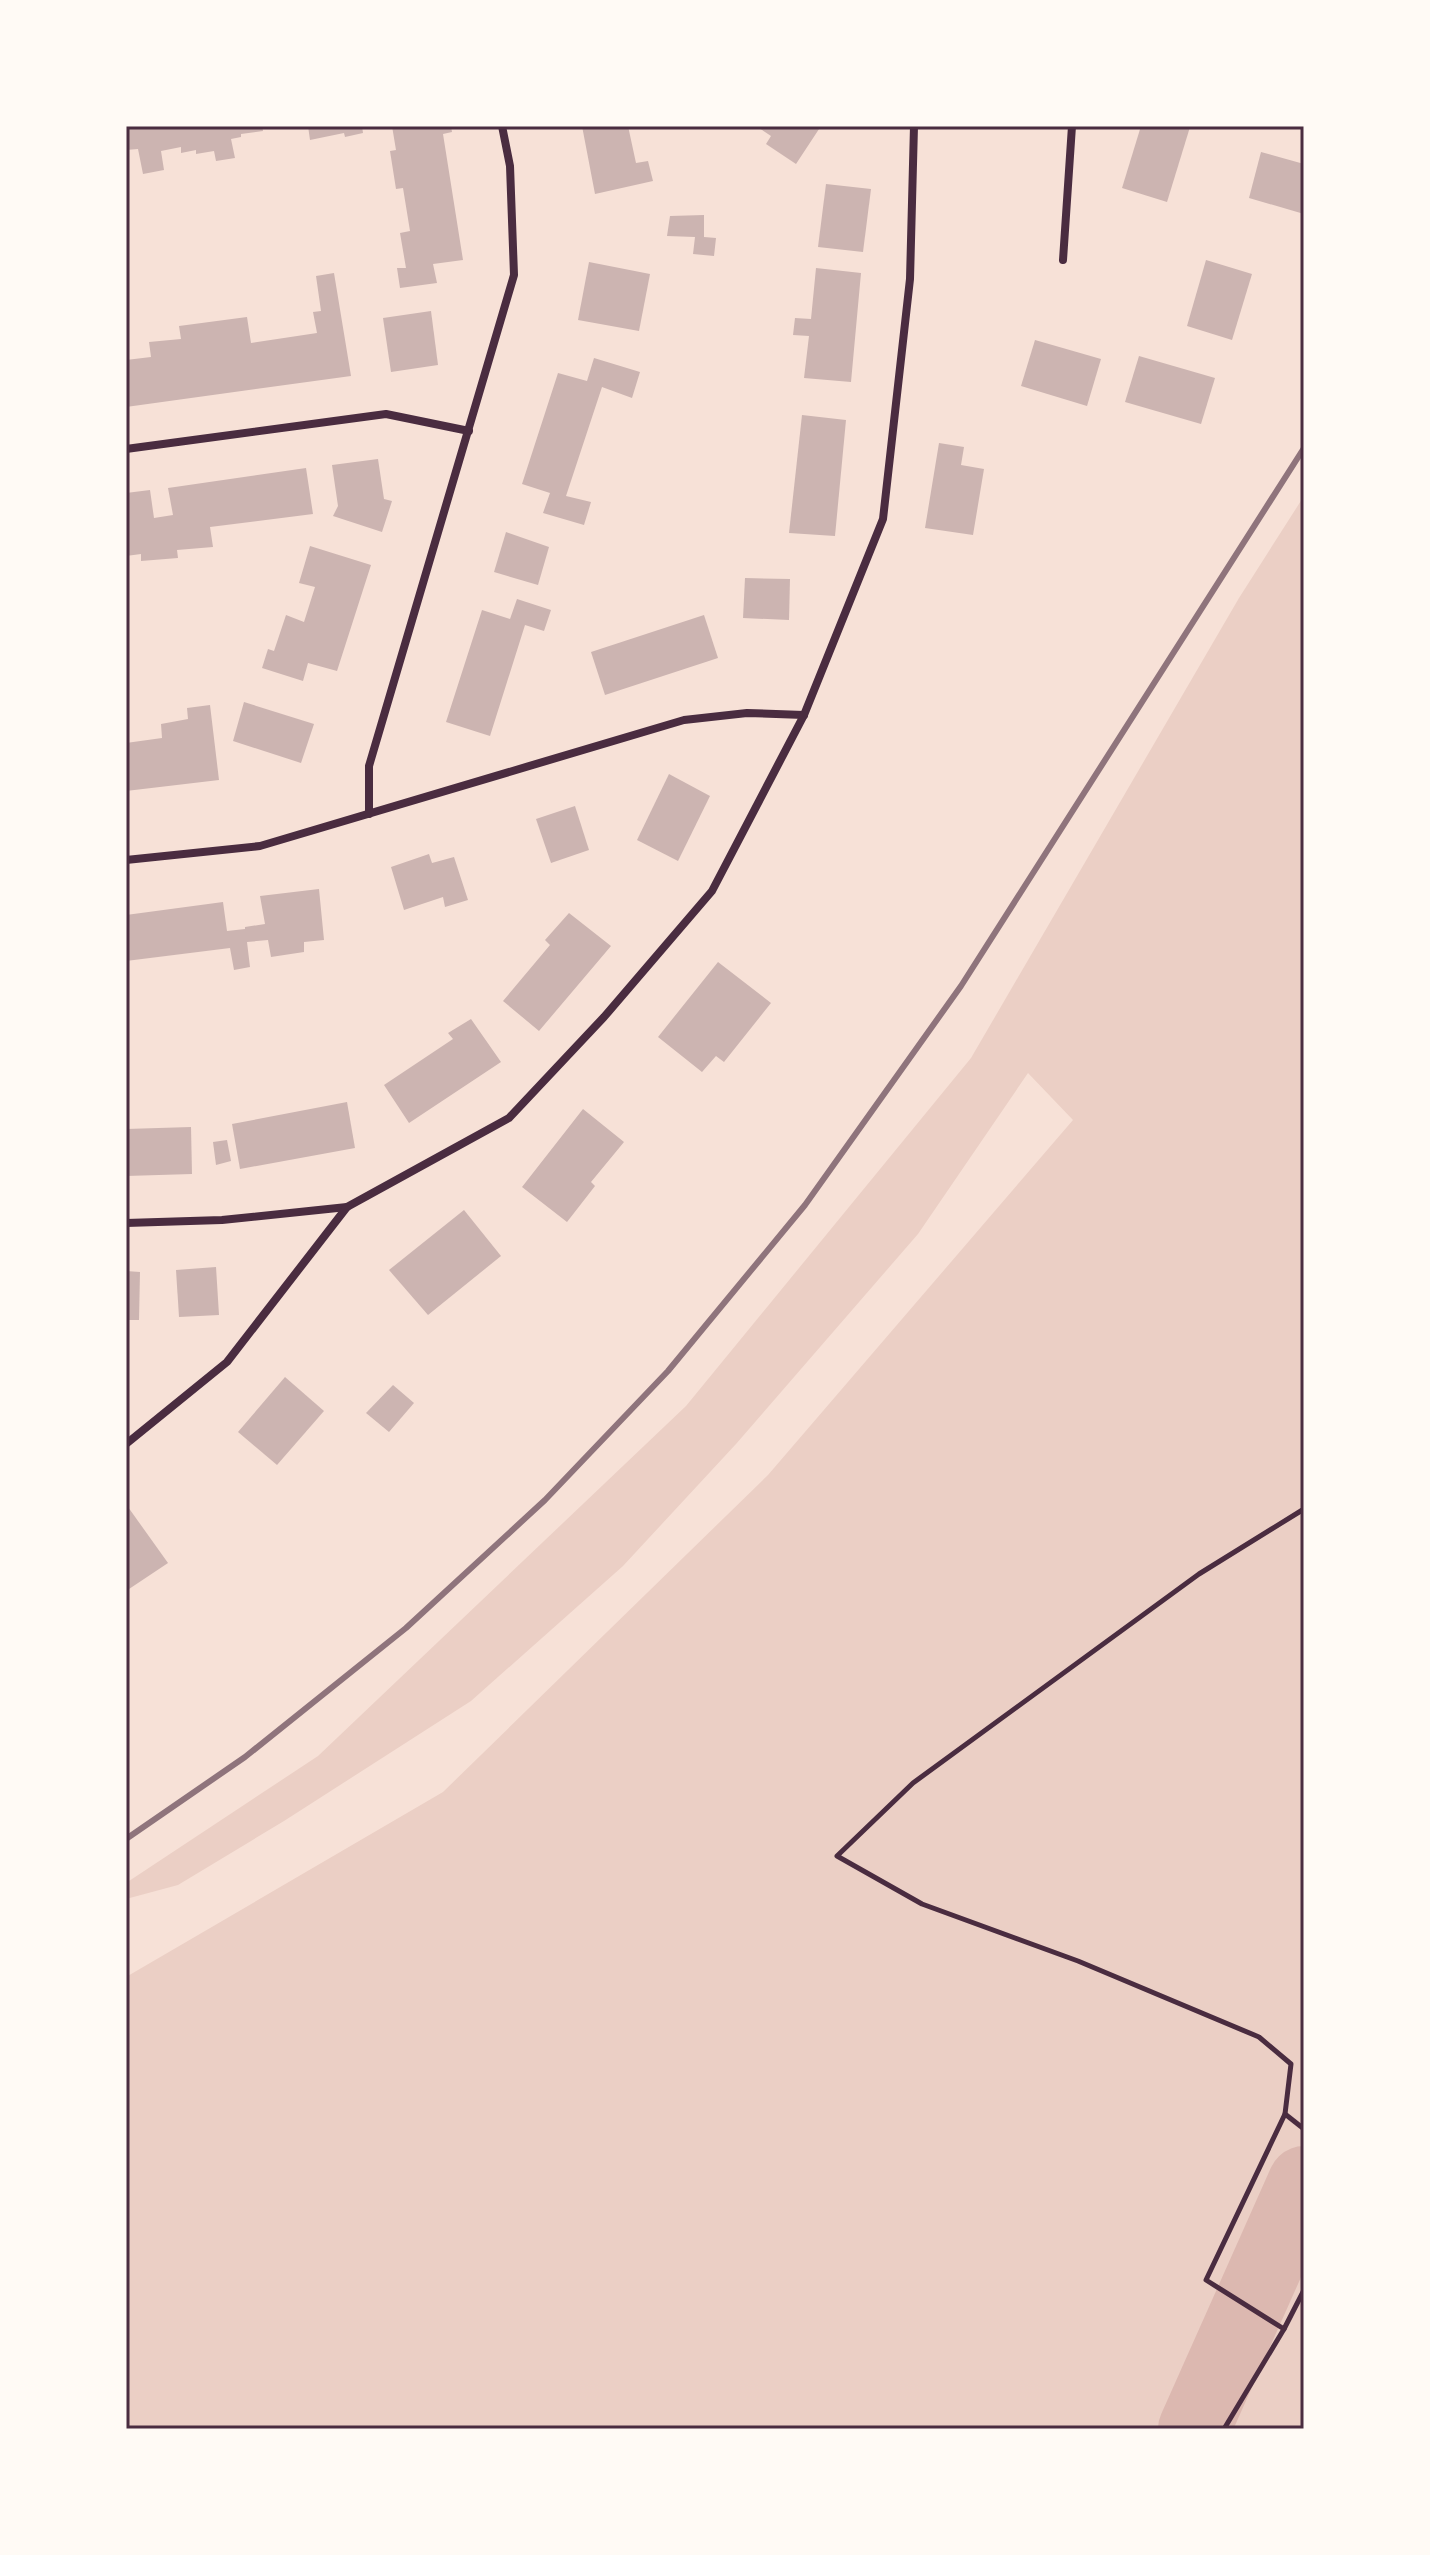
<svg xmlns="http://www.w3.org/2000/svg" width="1430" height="2555" font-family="Helvetica,sans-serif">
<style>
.green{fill:#ebcfc5}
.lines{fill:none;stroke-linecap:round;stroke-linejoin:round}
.river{stroke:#dcb8b0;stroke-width:72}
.building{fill:#ccb4b1}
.path{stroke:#4a2c40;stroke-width:5}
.minor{stroke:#4a2c40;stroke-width:8}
.rail{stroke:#8f747c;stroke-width:6}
.neatline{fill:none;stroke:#4a2c40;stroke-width:3}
</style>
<rect width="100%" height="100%" fill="#f7e1d7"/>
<!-- green -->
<path class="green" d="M 1304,496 L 1304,2429 L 126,2429 L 126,1977 L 443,1792 L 768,1475 L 1073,1120 L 1028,1073 L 918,1234 L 736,1444 L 623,1566 L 471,1701 L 284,1821 L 178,1885 L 126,1899 L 126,1883 L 318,1756 L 686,1406 L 971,1058 L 1239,598 Z"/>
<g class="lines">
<!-- river -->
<path class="river" d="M 1194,2429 L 1304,2182"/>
</g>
<!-- building -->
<g class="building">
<path d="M 126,126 L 262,126 L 263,131 L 241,134 L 241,137 L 231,139 L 235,158 L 216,161 L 214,151 L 196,154 L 196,150 L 181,153 L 181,147 L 161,151 L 164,170 L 143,174 L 138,149 L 126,150 Z"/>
<path d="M 308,126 L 362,126 L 363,133 L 345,137 L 344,133 L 310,140 Z"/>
<path d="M 392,126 L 451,126 L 452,132 L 443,134 L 463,260 L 433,264 L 437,283 L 400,288 L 397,268 L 406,268 L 400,233 L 410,231 L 403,188 L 396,189 L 390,151 L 396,150 Z"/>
<path d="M 582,126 L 628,126 L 636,163 L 648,161 L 653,181 L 595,194 Z"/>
<path d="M 756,126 L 821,126 L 796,164 L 766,144 L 771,136 Z"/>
<path d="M 1141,126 L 1190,127 L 1167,202 L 1122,188 Z"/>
<path d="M 1261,152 L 1304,164 L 1304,214 L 1249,198 Z"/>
<path d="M 826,184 L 871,189 L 863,252 L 818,247 Z"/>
<path d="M 704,215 L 704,237 L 716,238 L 714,256 L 693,254 L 695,237 L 667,236 L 670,216 Z"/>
<path d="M 1206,260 L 1252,274 L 1232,340 L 1187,326 Z"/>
<path d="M 589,262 L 650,274 L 639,331 L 578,320 Z"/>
<path d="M 816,268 L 861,273 L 851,382 L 804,378 L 809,336 L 793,335 L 795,318 L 811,319 Z"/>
<path d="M 334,273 L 351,376 L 126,407 L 126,360 L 151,357 L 149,342 L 181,339 L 179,326 L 247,317 L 251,343 L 317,333 L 313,312 L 321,311 L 316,276 Z"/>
<path d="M 431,311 L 438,365 L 391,372 L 383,318 Z"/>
<path d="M 1035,340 L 1101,359 L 1087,406 L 1021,386 Z"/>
<path d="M 1139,356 L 1215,378 L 1201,424 L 1125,402 Z"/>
<path d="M 594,358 L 640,372 L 632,398 L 602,387 L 566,496 L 591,502 L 584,525 L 543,513 L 550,493 L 522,484 L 558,373 L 587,381 Z"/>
<path d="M 802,415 L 846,420 L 835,536 L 789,533 Z"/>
<path d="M 939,443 L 964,447 L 961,465 L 984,469 L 973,535 L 925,528 Z"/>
<path d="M 378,459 L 384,499 L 392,501 L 382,532 L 333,516 L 338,506 L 332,465 Z"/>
<path d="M 306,468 L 313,514 L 210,527 L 213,547 L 177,550 L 178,558 L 141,561 L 141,554 L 126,556 L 126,493 L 150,490 L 154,518 L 173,515 L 168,488 Z"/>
<path d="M 506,532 L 549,547 L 538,585 L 494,572 Z"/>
<path d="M 310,546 L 371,565 L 337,671 L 308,663 L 303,681 L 262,668 L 268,649 L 274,651 L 286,615 L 304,622 L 315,587 L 299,583 Z"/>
<path d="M 745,578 L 790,579 L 789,620 L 743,618 Z"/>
<path d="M 517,599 L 551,610 L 544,631 L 525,625 L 490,736 L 446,722 L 482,610 L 510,619 Z"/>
<path d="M 704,615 L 718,658 L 605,695 L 591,652 Z"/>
<path d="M 244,702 L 314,724 L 301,763 L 233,741 Z"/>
<path d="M 210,705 L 219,780 L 126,791 L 126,743 L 162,738 L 161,724 L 188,719 L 187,708 Z"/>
<path d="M 669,774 L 710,796 L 678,861 L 637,840 Z"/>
<path d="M 575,806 L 589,850 L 551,863 L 536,819 Z"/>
<path d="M 429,854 L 432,863 L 454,857 L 468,900 L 445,907 L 443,897 L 404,910 L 391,867 Z"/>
<path d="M 319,889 L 324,940 L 304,942 L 304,952 L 271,957 L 268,940 L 247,942 L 250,967 L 234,970 L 230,948 L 126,961 L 126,915 L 223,902 L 227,931 L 245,929 L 245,927 L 265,924 L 260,896 Z"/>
<path d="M 569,913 L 611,946 L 539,1031 L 503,1001 L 550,945 L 545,940 Z"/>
<path d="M 718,962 L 771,1003 L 724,1062 L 716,1056 L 702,1072 L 658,1037 Z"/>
<path d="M 471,1019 L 501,1062 L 409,1123 L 384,1085 L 453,1039 L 448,1033 Z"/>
<path d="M 347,1102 L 355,1148 L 240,1169 L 232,1124 Z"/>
<path d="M 583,1109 L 624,1142 L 591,1182 L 595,1186 L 567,1222 L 522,1187 Z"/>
<path d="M 191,1127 L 192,1174 L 126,1176 L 126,1129 Z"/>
<path d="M 227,1140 L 231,1161 L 216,1165 L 213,1142 Z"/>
<path d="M 464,1210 L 501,1256 L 428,1315 L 389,1270 Z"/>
<path d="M 216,1267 L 219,1315 L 179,1317 L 176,1270 Z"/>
<path d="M 126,1271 L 140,1272 L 139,1320 L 126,1320 Z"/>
<path d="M 285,1377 L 324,1411 L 277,1465 L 238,1432 Z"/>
<path d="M 393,1385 L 414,1403 L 389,1432 L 366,1413 Z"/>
<path d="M 128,1507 L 168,1563 L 126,1591 L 126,1508 Z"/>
</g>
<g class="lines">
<!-- path -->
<g class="path">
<path d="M 1285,2114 L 1304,2129"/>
<path d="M 1284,2329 L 1206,2280 L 1285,2114 L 1291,2064 L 1259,2037 L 1078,1961 L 922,1904 L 837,1856 L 913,1783 L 1199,1574 L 1304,1509"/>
<path d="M 1224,2429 L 1284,2329 L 1304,2290"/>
</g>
<!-- minor -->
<g class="minor">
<path d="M 1063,260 L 1072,126"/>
<path d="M 126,449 L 386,414 L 469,431"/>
<path d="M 369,814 L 369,766 L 514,275 L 510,166 L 502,126"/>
<path d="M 126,860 L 260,846 L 684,720 L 747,713 L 804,715"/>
<path d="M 126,1223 L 222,1220 L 347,1207"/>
<path d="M 126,1444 L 227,1362 L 347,1207 L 509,1118 L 604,1017 L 712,891 L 804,715 L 883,519 L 910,279 L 914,126"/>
</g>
<!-- rail -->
<path class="rail" d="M 126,1839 L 245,1757 L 406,1628 L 545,1500 L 668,1371 L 805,1205 L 961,986 L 1304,448"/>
</g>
<!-- border -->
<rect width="1430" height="2555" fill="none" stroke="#fffaf5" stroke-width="256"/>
<rect x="128" y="128" width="1174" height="2299" class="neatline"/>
</svg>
